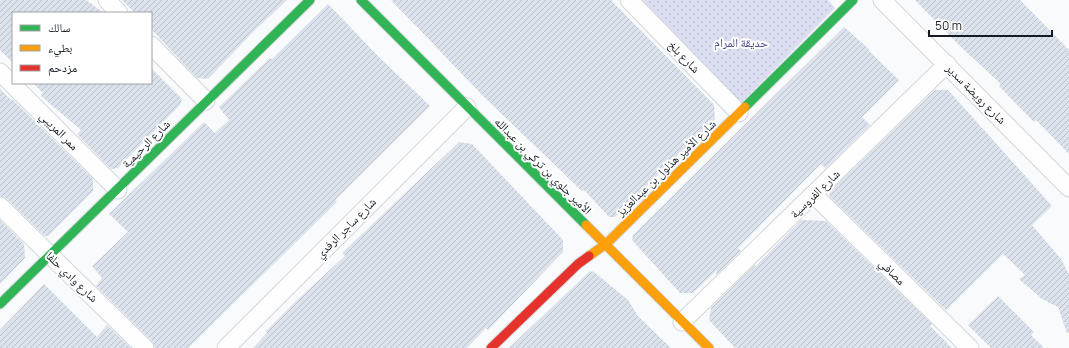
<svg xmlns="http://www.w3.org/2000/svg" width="1069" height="348" font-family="Manrope,'Noto Naskh Arabic',sans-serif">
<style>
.garden{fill:url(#garden-dots)}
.building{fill:url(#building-hatch)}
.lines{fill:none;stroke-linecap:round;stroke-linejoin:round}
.street-casing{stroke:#d3d7da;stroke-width:19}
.fast-casing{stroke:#d3d7da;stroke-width:11}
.slow-casing{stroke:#d3d7da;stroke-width:11}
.jam-casing{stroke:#d3d7da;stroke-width:11}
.street{stroke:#fefeff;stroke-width:17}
.fast{stroke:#30b455;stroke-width:9}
.slow{stroke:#ff9f0a;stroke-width:9}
.jam{stroke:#e5322d;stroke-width:9}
.labels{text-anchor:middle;stroke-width:4;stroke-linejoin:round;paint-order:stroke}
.park-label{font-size:12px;fill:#434683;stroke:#fff}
.street-label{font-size:12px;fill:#151b20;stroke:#fff}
</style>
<defs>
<pattern id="garden-dots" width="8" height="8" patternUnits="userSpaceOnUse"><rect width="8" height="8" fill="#dbdef1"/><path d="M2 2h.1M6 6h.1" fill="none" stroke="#bbbece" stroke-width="1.8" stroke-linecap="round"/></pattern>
<pattern id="building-hatch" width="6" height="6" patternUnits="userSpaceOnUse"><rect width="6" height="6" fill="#dbe2ec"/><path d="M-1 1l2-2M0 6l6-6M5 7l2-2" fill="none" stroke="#bbc1ca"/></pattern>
</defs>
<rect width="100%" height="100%" fill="#f8fafc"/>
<!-- garden -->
<path class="garden" d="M 644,0 L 828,0 L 835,8 L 740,104 L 640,4 Z"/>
<!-- building -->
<g class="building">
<path d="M 0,0 L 86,0 L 104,13 L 13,13 L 13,63 L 0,50 Z"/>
<path d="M 122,0 L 287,0 L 254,31 L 208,79 L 197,78 L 151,29 L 151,13 L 135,13 Z"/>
<path d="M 391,0 L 611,0 L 714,105 L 715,119 L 615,217 L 609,217 L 584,190 L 582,191 L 484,97 Z"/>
<path d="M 915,0 L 1020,0 L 1069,50 L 1069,154 L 1036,120 L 1034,122 L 999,86 L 1001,84 L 960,46 Z"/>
<path d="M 328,4 L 377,55 L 430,106 L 335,200 L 337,202 L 188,348 L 155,348 L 152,341 L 96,286 L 102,278 L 92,266 L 128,232 L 109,214 L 204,122 L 215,133 L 229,120 L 219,107 L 270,58 L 272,59 Z"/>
<path d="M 844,27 L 869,49 L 868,50 L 899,80 L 862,117 L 870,125 L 825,169 L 824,165 L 823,167 L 821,164 L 738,248 L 741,251 L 716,275 L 717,270 L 693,293 L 680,293 L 632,240 L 633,235 Z"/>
<path d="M 151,68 L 182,99 L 180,105 L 118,168 L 111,169 L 77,134 L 81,130 L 41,96 L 43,93 L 33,83 L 151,83 Z"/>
<path d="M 0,89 L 11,100 L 12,99 L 93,179 L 93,191 L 48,236 L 45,236 L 7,199 L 0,196 Z"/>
<path d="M 935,90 L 948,90 L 1052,206 L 1032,225 L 1061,259 L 1069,274 L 1069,333 L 1067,333 L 1058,307 L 1042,299 L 1019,279 L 1025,275 L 1003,254 L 946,310 L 830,197 L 829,192 Z"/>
<path d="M 459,142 L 472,144 L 563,240 L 563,252 L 488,330 L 486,328 L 467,348 L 253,348 L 267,333 L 266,331 L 295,302 L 345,256 L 342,253 Z"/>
<path d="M 0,220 L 24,244 L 25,258 L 0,284 Z"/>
<path d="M 801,220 L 826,221 L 932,324 L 930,326 L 952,348 L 735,348 L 709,320 L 711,308 L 755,265 L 756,266 Z"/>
<path d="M 590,271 L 594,272 L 628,300 L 638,316 L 671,348 L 509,348 Z"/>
<path d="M 44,284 L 97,337 L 107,325 L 131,348 L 0,348 L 0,330 Z"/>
<path d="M 998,296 L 1034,332 L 1031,335 L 1044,348 L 991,348 L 968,325 Z"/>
</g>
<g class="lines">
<defs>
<g id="street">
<path d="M 107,0 L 119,13"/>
<path d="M 629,0 L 739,113"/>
<path d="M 882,0 L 1069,188"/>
<path d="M 151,45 L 206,101"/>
<path d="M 0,72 L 118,190"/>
<path d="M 814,195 L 970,348"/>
<path d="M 0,206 L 145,348"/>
<path d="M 682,322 L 947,64"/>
<path d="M 226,348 L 467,107"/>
</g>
<g id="fast">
<path d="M 361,0 L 586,225"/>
<path d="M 745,107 L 853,0"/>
<path d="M 0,304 L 310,0"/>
</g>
<g id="slow">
<path d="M 586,225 L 709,348"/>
<path d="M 589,256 L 606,244 L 745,107"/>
</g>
<path id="jam" d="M 491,348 L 578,264 L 589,256"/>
</defs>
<!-- street casing -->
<use href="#street" class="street-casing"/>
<!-- fast casing -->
<use href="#fast" class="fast-casing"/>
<!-- slow casing -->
<use href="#slow" class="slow-casing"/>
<!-- jam casing -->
<use href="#jam" class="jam-casing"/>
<!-- street -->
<use href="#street" class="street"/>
<!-- fast -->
<use href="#fast" class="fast"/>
<!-- slow -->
<use href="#slow" class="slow"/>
<!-- jam -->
<use href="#jam" class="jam"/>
</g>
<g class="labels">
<!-- park labels -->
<g class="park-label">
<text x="741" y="47">حديقة المرام</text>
</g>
<!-- street labels -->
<g class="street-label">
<text transform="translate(684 57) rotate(46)" y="4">شارع بلخ</text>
<text transform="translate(976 94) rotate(45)" y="4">شارع رويضة سدير</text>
<text transform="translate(59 131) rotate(45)" y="4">ممر المريبي</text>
<text transform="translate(146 144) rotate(-45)" y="4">شارع الرحيمية</text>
<text transform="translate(543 166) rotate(45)" y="4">الأمير جلوي بن تركي بن عبدالله</text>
<text transform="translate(666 168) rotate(-44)" y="4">شارع الأمير هذلول بن عبدالعزيز</text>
<text transform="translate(815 194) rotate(-44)" y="4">شارع الفروسية</text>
<text transform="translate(346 228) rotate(-45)" y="4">شارع ساجر الرفدي</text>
<text transform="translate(892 272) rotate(45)" y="4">مصافي</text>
<text transform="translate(72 277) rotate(44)" y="4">شارع وادي حلفا</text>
</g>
</g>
<!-- legend -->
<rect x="12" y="12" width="140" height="72" fill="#ffffff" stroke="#a1a4a6"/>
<rect x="20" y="25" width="20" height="6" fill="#30b455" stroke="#a1a4a6"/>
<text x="48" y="32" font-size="12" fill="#151b20">سالك</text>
<rect x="20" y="45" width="20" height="6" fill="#ff9f0a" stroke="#a1a4a6"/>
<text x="48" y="52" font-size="12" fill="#151b20">بطيء</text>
<rect x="20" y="65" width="20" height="6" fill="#e5322d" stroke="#a1a4a6"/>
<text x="48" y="72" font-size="12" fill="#151b20">مزدحم</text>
<!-- scale -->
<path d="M929 30v6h123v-6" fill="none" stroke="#151b20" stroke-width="2"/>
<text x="935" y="30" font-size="12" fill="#151b20" stroke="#ffffff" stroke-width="3" paint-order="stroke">50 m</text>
</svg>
